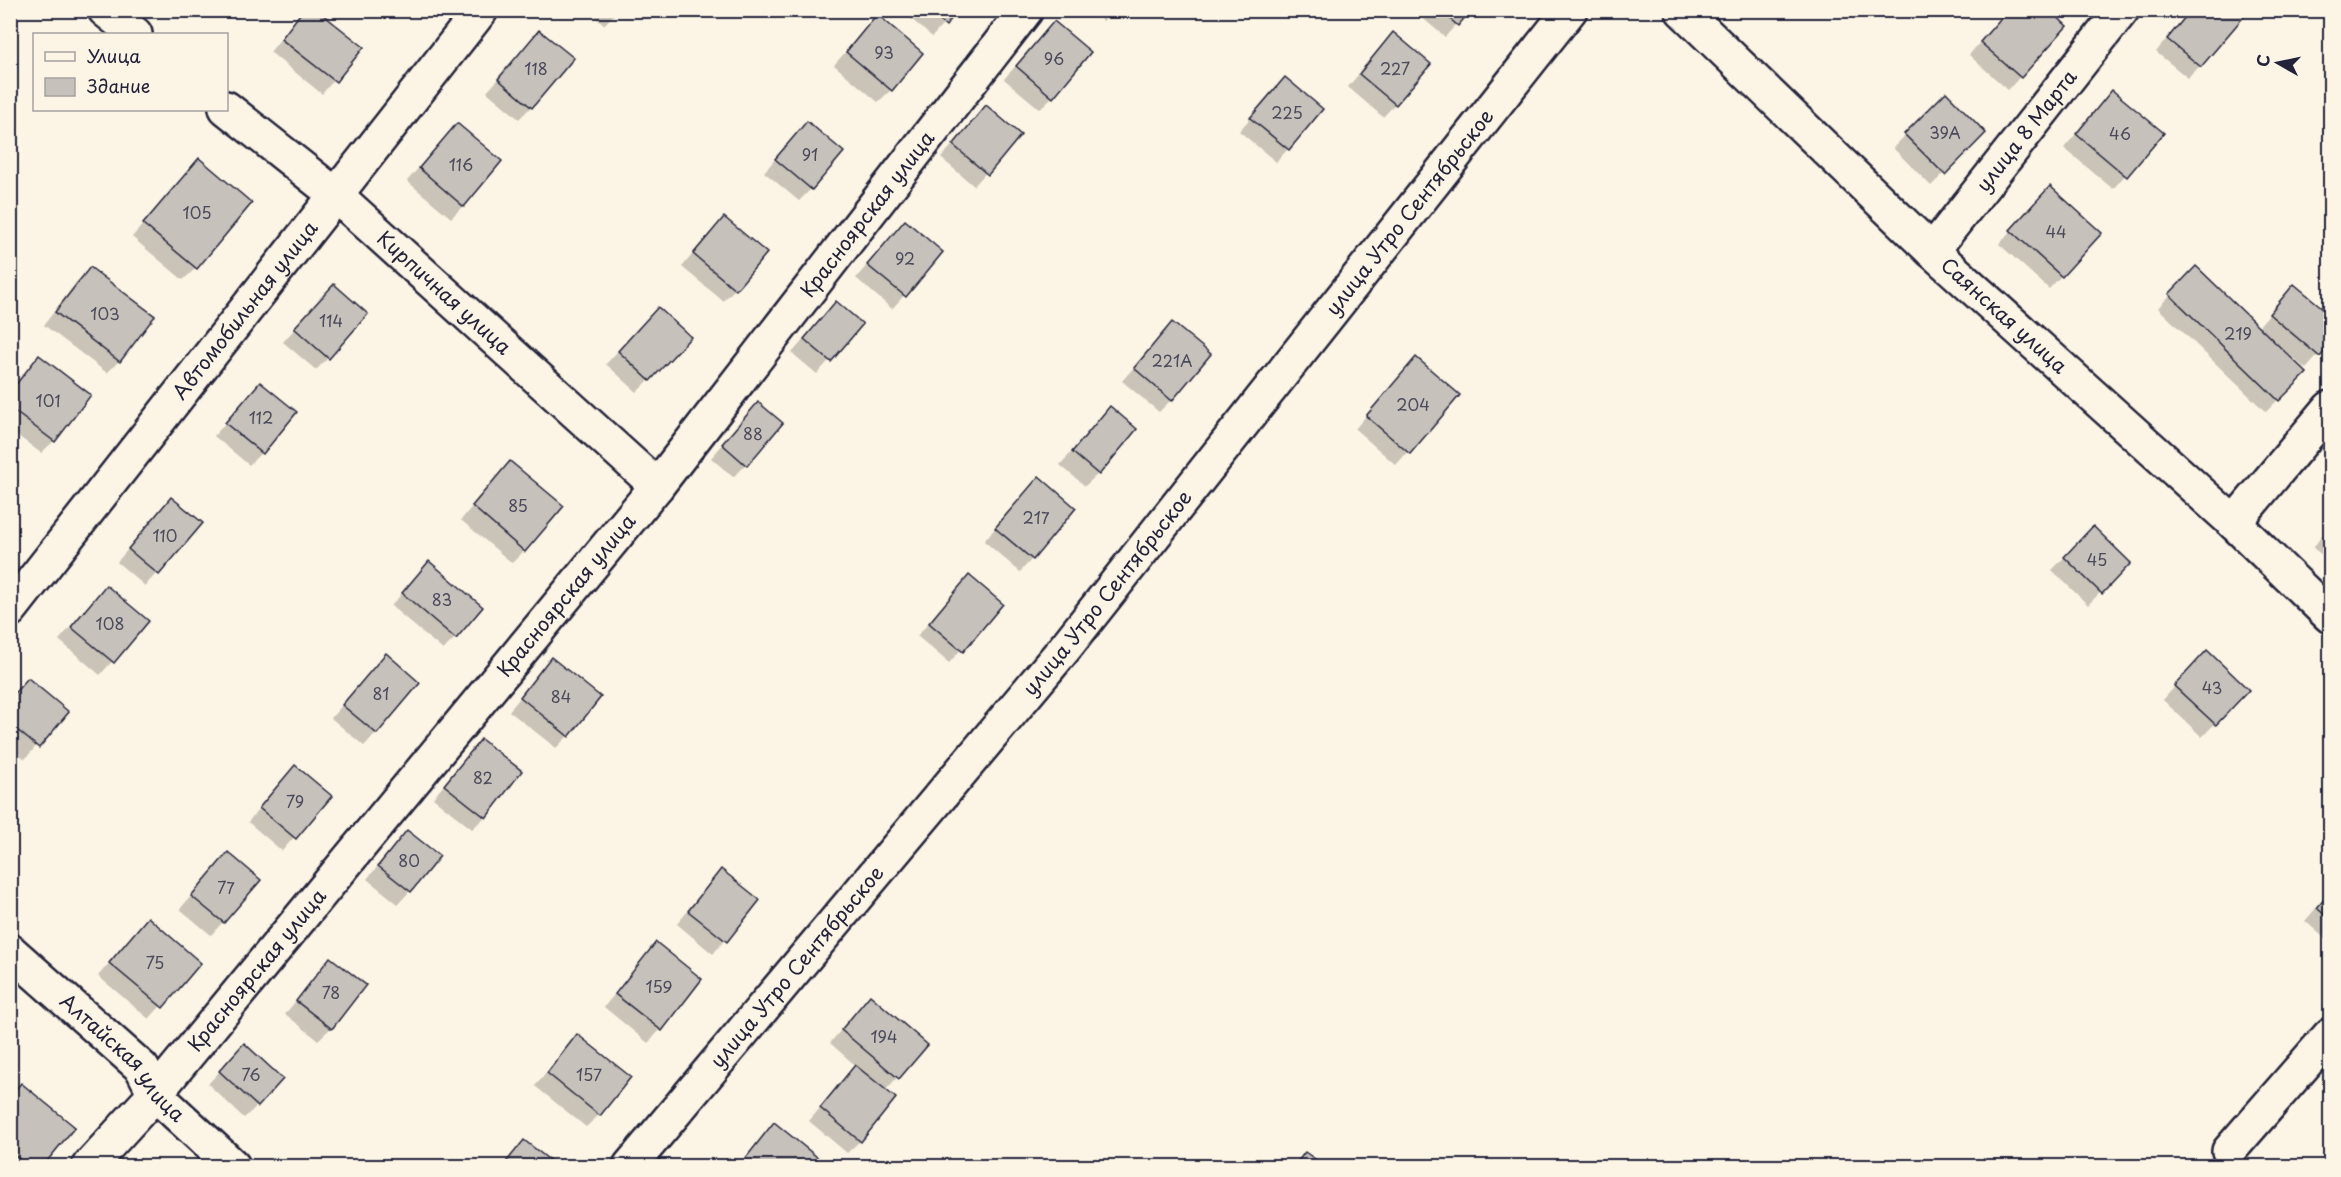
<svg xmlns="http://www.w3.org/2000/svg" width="2341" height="1177" font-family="'Playpen Sans',sans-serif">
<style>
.shadow{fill:#0003}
.building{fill:#c6c1bb;stroke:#22223b;stroke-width:1.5}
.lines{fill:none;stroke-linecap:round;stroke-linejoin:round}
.minor-casing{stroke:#22223b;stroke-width:38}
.minor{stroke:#fcf5e5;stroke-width:33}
.labels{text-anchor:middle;stroke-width:4.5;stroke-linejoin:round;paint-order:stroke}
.number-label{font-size:16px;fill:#4b4a5b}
.street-label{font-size:20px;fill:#22223b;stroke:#fcf5e5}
</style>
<rect width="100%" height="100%" fill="#fcf5e5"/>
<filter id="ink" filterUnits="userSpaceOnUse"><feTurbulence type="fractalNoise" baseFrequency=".0167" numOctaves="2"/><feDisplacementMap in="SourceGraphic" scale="12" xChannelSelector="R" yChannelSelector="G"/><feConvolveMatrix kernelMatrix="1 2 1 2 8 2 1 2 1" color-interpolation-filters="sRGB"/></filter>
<g filter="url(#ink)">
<!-- shadow -->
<g class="shadow">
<path d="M 304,10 L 362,47 L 322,94 L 270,52 Z"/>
<path d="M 587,10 L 618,10 L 604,25 Z"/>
<path d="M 901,10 L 956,10 L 932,37 Z"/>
<path d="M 1091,10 L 1113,10 L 1103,21 Z"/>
<path d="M 1413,10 L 1469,10 L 1445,37 Z"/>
<path d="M 1740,10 L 1752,10 L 1747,16 Z"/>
<path d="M 2008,10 L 2065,27 L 2008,90 L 1969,55 Z"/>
<path d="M 2190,10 L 2240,10 L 2200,66 L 2188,78 L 2156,52 Z"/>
<path d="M 877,16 L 891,90 L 878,102 L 834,65 Z"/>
<path d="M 1054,23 L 1052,97 L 1040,109 L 1004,79 Z"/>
<path d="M 540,32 L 531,107 L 519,119 L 487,92 Z"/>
<path d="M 1381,47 L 1395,104 L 1383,117 L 1348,87 Z"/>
<path d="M 1285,79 L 1288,149 L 1276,162 L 1239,131 Z"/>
<path d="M 2112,92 L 2162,133 L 2113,189 L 2064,148 Z"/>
<path d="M 1946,94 L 1984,133 L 1931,186 L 1893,148 Z"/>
<path d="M 986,107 L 1019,135 L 974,186 L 941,158 Z"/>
<path d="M 807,123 L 811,189 L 799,201 L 764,172 Z"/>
<path d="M 457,125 L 463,206 L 451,218 L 407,181 Z"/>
<path d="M 199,160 L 196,268 L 183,280 L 132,237 Z"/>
<path d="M 2038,201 L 2100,233 L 2049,289 L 1999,244 Z"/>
<path d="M 712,231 L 735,289 L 723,301 L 682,267 Z"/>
<path d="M 893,235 L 941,253 L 892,309 L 856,278 Z"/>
<path d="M 2196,268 L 2257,328 L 2294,286 L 2330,316 L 2330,342 L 2306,369 L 2281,347 L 2279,349 L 2304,373 L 2266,412 L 2158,308 Z"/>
<path d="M 90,269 L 119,361 L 107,373 L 44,325 L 77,281 Z"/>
<path d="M 322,298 L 328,358 L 316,370 L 283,342 Z"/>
<path d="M 824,316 L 861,324 L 817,374 L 792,353 Z"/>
<path d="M 645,321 L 649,380 L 637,392 L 606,364 Z"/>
<path d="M 1172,324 L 1171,400 L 1159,412 L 1122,381 Z"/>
<path d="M 39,357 L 89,395 L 54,441 L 41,453 L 10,430 L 10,390 Z"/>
<path d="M 1404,371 L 1458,395 L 1396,465 L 1355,429 Z"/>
<path d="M 260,384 L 261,453 L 249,465 L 214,436 Z"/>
<path d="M 758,404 L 746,465 L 733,477 L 711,458 Z"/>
<path d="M 1110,408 L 1098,474 L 1085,486 L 1060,465 Z"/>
<path d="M 498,475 L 524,551 L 512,563 L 461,520 Z"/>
<path d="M 1039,478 L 1032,559 L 1020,572 L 984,541 Z"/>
<path d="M 171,499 L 201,524 L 145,586 L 117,562 Z"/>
<path d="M 2330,524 L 2330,561 L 2313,548 Z"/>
<path d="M 2093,528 L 2129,563 L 2088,605 L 2052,570 Z"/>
<path d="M 429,563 L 455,638 L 443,650 L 391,606 Z"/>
<path d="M 969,577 L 1001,604 L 949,663 L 917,636 Z"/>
<path d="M 106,587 L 147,622 L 100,675 L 59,640 Z"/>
<path d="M 386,655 L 376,733 L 364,746 L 331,718 Z"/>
<path d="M 552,659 L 568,736 L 556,748 L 509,711 Z"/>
<path d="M 2195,664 L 2247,690 L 2202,737 L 2163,700 Z"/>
<path d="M 10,698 L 66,712 L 25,759 L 10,747 Z"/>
<path d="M 481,741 L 485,817 L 472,829 L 433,798 Z"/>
<path d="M 283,780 L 330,796 L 282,851 L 248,822 Z"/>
<path d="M 407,832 L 410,891 L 398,904 L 367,879 Z"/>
<path d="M 216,867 L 223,922 L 211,935 L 180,909 Z"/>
<path d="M 721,871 L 758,900 L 713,954 L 677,924 Z"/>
<path d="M 2330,892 L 2330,943 L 2305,921 Z"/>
<path d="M 148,919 L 199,963 L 149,1019 L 98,976 Z"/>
<path d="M 656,944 L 700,980 L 660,1030 L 648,1043 L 604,1007 Z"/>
<path d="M 331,959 L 331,1028 L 318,1040 L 285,1014 Z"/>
<path d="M 858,1010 L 926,1045 L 885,1091 L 860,1141 L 847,1153 L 809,1121 L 856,1066 L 830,1043 Z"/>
<path d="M 577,1036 L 599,1115 L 586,1127 L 535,1086 Z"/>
<path d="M 232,1058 L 257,1106 L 244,1118 L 208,1084 Z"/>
<path d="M 10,1096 L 72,1128 L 41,1166 L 10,1166 Z"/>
<path d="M 774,1124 L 826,1166 L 738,1166 Z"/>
<path d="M 524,1142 L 555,1166 L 502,1166 Z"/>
</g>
<!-- building -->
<g class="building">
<path d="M 303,10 L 317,10 L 364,47 L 336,82 L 281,39 Z"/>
<path d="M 928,10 L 958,10 L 946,26 Z"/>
<path d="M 1440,10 L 1471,10 L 1458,26 Z"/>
<path d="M 2008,10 L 2050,10 L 2067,26 L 2021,78 L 1980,42 Z"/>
<path d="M 2191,10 L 2242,10 L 2246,14 L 2201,67 L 2167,39 Z"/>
<path d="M 877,14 L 923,53 L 892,91 L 846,52 Z"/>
<path d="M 1054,21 L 1091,52 L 1053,98 L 1016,66 Z"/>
<path d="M 539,30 L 574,58 L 532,108 L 498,79 Z"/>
<path d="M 1393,32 L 1431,64 L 1396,105 L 1359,74 Z"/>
<path d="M 1285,77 L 1323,109 L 1289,150 L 1250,118 Z"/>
<path d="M 2112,90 L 2164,133 L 2127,177 L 2076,134 Z"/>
<path d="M 1946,92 L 1986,133 L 1945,175 L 1904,134 Z"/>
<path d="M 986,105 L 1021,135 L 988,175 L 953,145 Z"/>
<path d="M 807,121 L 844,152 L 812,190 L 775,159 Z"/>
<path d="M 457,123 L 502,161 L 464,207 L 419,168 Z"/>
<path d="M 199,158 L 252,203 L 197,269 L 143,224 Z"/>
<path d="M 2050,186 L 2102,233 L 2062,277 L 2010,230 Z"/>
<path d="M 724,217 L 767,253 L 736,290 L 693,254 Z"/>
<path d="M 905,220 L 943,252 L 906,297 L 867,265 Z"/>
<path d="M 2196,266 L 2307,373 L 2279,401 L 2169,294 Z"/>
<path d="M 90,267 L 155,316 L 120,362 L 55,312 Z"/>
<path d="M 334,284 L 368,314 L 329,359 L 294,328 Z"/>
<path d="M 2294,284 L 2330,314 L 2330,344 L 2320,357 L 2269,314 Z"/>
<path d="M 836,301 L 863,324 L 831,362 L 804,339 Z"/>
<path d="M 658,307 L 691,337 L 650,381 L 618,351 Z"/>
<path d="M 1172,322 L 1211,354 L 1172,401 L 1134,368 Z"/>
<path d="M 39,355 L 91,395 L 55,442 L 10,408 L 10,392 Z"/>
<path d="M 1416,357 L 1460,395 L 1410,454 L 1366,416 Z"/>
<path d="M 260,382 L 297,412 L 263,454 L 225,423 Z"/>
<path d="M 758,402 L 783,423 L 747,466 L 722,444 Z"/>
<path d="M 1110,406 L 1137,429 L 1099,475 L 1072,452 Z"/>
<path d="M 510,461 L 564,506 L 525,552 L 472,506 Z"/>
<path d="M 1039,476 L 1076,508 L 1033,560 L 995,528 Z"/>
<path d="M 171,497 L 203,523 L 159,575 L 128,549 Z"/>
<path d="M 2093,526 L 2131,563 L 2102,594 L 2064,557 Z"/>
<path d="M 2330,527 L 2330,539 L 2324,535 Z"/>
<path d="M 429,561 L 483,607 L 456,639 L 402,593 Z"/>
<path d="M 969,575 L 1003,604 L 963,652 L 929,623 Z"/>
<path d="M 106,585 L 149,621 L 114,663 L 71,627 Z"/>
<path d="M 2207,650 L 2249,690 L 2216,725 L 2174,686 Z"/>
<path d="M 386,653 L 420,683 L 377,734 L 342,705 Z"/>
<path d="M 551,657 L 601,697 L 569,737 L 520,697 Z"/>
<path d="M 28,678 L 69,712 L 39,748 L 10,724 L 10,698 Z"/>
<path d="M 481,739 L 522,771 L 486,818 L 444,785 Z"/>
<path d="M 295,765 L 332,796 L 296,839 L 259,808 Z"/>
<path d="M 407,830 L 440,856 L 411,892 L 378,866 Z"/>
<path d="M 228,852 L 261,880 L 224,923 L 191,896 Z"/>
<path d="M 721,869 L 760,900 L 727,942 L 688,911 Z"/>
<path d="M 2330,892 L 2330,920 L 2317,908 Z"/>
<path d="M 148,917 L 201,963 L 163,1008 L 109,963 Z"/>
<path d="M 656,942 L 702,979 L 662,1031 L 615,994 Z"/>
<path d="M 330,957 L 366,985 L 332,1029 L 296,1001 Z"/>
<path d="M 870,995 L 928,1045 L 899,1079 L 841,1030 Z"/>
<path d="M 577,1034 L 631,1077 L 600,1116 L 547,1073 Z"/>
<path d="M 244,1043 L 283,1079 L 258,1107 L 219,1071 Z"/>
<path d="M 855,1065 L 896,1098 L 861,1142 L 820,1108 Z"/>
<path d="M 21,1083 L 75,1127 L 43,1166 L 29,1166 L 10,1152 L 10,1096 Z"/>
<path d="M 774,1122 L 828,1166 L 744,1166 L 741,1164 Z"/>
<path d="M 524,1140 L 557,1166 L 503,1166 Z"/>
<path d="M 1305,1152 L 1325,1166 L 1294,1166 Z"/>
<path d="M 2330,1154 L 2330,1166 L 2325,1166 L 2322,1164 Z"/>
</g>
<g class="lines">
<defs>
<g id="minor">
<path d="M 105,10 L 135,34"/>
<path id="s1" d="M 1682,10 L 1932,251 L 2234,523 L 2330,616"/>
<path id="s2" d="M 226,108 L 337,196 L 657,486"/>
<path id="s3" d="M 1932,251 L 2122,10"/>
<path d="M 2234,523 L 2330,408"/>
<path id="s4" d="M 10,610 L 481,10"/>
<path id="s5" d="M 10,951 L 142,1068 L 155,1094 L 233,1166"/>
<path d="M 2229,1151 L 2330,1035"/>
<path id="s6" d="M 89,1166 L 155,1094 L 657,486 L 1026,10"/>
<path id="s7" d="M 630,1166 L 1064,649 L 1570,10"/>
</g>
</defs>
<!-- minor casing -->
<use href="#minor" class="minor-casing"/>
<!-- minor -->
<use href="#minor" class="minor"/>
</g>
</g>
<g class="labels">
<!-- number labels -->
<g class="number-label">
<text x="884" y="59">93</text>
<text x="1054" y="65">96</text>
<text x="536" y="75">118</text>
<text x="1395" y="75">227</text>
<text x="1287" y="119">225</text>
<text x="1945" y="139">39А</text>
<text x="2120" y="140">46</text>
<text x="810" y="161">91</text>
<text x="461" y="171">116</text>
<text x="197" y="219">105</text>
<text x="2056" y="238">44</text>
<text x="905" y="265">92</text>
<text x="105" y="320">103</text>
<text x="331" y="327">114</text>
<text x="2238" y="340">219</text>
<text x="1172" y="367">221А</text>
<text x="48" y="407">101</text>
<text x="1413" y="411">204</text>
<text x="261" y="424">112</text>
<text x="753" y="440">88</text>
<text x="518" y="512">85</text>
<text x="1036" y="524">217</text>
<text x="165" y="542">110</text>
<text x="2097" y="566">45</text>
<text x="442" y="606">83</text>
<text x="110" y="630">108</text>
<text x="2212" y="694">43</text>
<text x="381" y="700">81</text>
<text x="561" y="703">84</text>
<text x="483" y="784">82</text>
<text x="295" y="808">79</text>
<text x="409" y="867">80</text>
<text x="226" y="894">77</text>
<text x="155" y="969">75</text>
<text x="659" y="993">159</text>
<text x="331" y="999">78</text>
<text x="884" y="1043">194</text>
<text x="251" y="1081">76</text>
<text x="589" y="1081">157</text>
</g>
<!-- street labels -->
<g class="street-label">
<text dy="7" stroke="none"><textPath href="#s3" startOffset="153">улица 8 Марта</textPath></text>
<text dy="7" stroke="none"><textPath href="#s7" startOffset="1232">улица Утро Сентябрьское</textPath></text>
<text dy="7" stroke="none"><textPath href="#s6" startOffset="1230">Красноярская улица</textPath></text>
<text dy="7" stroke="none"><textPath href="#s2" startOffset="286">Кирпичная улица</textPath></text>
<text dy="7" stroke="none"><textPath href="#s4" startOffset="381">Автомобильная улица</textPath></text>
<text dy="7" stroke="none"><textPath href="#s1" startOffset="444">Саянская улица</textPath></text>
<text dy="7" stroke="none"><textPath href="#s7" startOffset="746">улица Утро Сентябрьское</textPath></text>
<text dy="7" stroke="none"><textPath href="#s6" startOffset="744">Красноярская улица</textPath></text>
<text dy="7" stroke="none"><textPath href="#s7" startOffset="260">улица Утро Сентябрьское</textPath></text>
<text dy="7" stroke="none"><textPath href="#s6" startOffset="258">Красноярская улица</textPath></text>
<text dy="7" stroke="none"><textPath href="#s5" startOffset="156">Алтайская улица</textPath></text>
</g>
</g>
<!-- margin -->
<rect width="2341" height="1177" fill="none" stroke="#fcf5e5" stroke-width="36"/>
<rect x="18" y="18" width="2305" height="1141" fill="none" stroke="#22223b" stroke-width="2" filter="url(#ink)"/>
<!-- legend -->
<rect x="33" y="33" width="195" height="78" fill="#fcf5e5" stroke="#a5a1a1" stroke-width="1.5"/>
<rect x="45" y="52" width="30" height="9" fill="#fcf5e5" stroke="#a5a1a1" stroke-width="1.5"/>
<text x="87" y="63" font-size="18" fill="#22223b">Улица</text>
<rect x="45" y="78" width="30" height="18" fill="#c6c1bb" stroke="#a5a1a1" stroke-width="1.5"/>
<text x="87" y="93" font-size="18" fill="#22223b">Здание</text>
<!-- north arrow -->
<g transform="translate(2278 63) rotate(279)" stroke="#fcf5e5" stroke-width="4.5" paint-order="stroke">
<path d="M0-4.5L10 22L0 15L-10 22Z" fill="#22223b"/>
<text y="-9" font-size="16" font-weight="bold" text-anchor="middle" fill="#22223b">С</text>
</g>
</svg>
